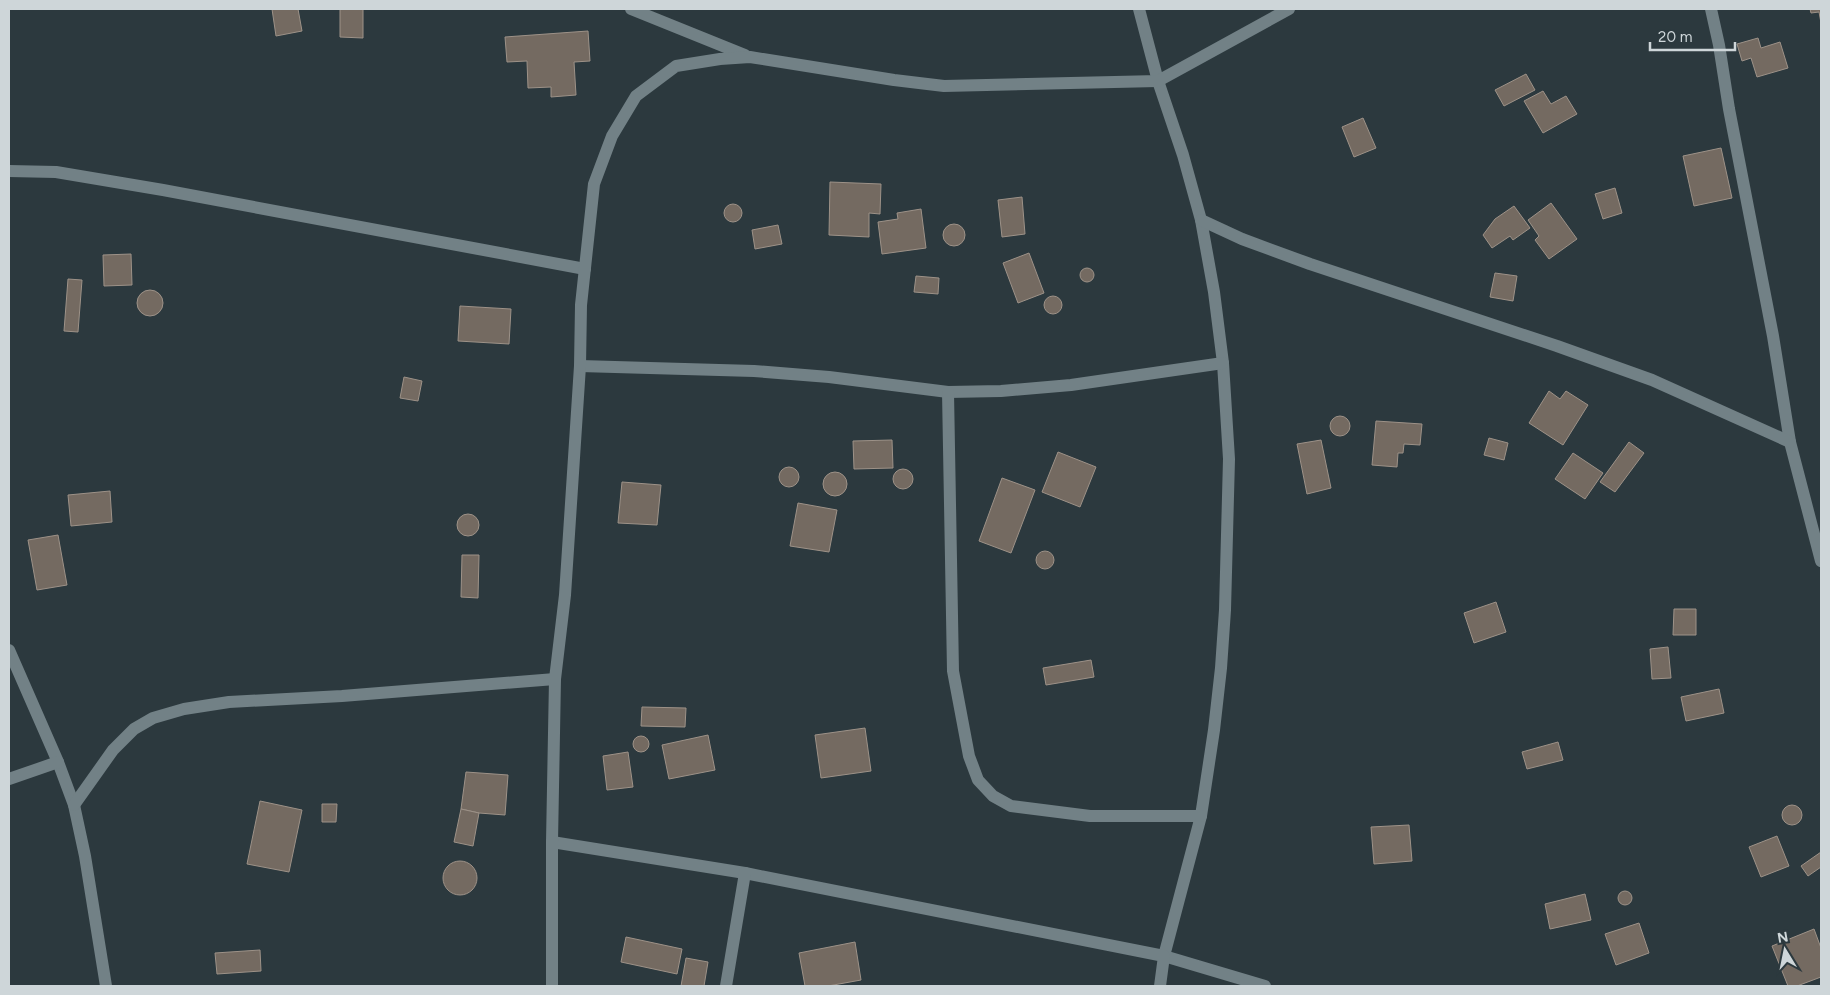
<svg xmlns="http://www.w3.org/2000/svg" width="1830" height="995" font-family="Figtree,sans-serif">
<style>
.building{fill:#746a61;stroke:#9d9288}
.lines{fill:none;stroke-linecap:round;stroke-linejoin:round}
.minor{stroke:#728186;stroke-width:12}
</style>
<rect width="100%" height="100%" fill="#2c393e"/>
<!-- building -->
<g class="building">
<path d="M 272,9 L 298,9 L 302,31 L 276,36 Z"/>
<path d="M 340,9 L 363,9 L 363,38 L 340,37 Z"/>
<path d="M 1810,9 L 1821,9 L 1821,23 L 1819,12 L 1811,13 Z"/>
<path d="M 588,31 L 590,61 L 574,62 L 576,95 L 551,97 L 551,87 L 528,88 L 527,61 L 507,62 L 505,37 Z"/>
<path d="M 1758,38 L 1761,48 L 1780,42 L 1788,68 L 1757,77 L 1751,58 L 1742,61 L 1737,44 Z"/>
<path d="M 1526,74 L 1535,90 L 1504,106 L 1495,90 Z"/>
<path d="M 1543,91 L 1551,104 L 1566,96 L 1577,114 L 1543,133 L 1524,101 Z"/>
<path d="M 1363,118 L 1376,148 L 1354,157 L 1342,127 Z"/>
<path d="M 1721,148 L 1732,198 L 1694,206 L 1683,156 Z"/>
<path d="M 830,182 L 881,184 L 880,214 L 869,213 L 869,237 L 829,235 Z"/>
<path d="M 1615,188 L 1622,213 L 1603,219 L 1595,194 Z"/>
<path d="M 1022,197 L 1025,234 L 1002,237 L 998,200 Z"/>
<path d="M 1551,203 L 1577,239 L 1549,259 L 1535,240 L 1539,236 L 1528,220 Z"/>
<circle cx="733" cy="213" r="9"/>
<path d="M 1514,206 L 1530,228 L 1513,240 L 1510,236 L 1492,248 L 1483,235 L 1495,219 Z"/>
<path d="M 921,209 L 926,248 L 882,254 L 878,222 L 898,219 L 897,213 Z"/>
<circle cx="954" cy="235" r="11"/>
<path d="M 778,225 L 782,244 L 755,249 L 752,230 Z"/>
<path d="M 1029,253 L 1044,293 L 1018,303 L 1003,263 Z"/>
<path d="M 131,254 L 132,285 L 104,286 L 103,255 Z"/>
<circle cx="1087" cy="275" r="7"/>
<path d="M 1495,273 L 1517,276 L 1513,301 L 1490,297 Z"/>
<path d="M 916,276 L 939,278 L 938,294 L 914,292 Z"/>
<path d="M 68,279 L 82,280 L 78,332 L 64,331 Z"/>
<circle cx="150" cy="303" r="13"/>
<circle cx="1053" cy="305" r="9"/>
<path d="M 460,306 L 511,309 L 509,344 L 458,341 Z"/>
<path d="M 404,377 L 422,381 L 418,401 L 400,398 Z"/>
<path d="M 1549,391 L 1560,399 L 1566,391 L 1588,405 L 1563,445 L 1529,423 Z"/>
<circle cx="1340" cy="426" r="10"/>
<path d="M 1376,421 L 1422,424 L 1420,445 L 1404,444 L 1403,453 L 1398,453 L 1397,467 L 1372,465 Z"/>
<path d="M 1489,438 L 1508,443 L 1504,460 L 1484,455 Z"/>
<path d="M 892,440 L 893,468 L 854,469 L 853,441 Z"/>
<path d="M 1321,440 L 1331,488 L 1307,494 L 1297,444 Z"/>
<path d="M 1629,442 L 1644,453 L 1615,492 L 1600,482 Z"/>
<path d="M 1058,452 L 1096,467 L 1080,507 L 1042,492 Z"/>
<path d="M 1573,453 L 1603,473 L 1585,499 L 1555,479 Z"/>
<circle cx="789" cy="477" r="10"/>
<circle cx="903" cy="479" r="10"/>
<circle cx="835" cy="484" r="12"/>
<path d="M 1002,478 L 1035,490 L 1011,553 L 979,541 Z"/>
<path d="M 622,482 L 661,485 L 657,525 L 618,523 Z"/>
<path d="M 110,491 L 112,522 L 71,526 L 68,495 Z"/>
<path d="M 798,503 L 837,510 L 829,552 L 790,546 Z"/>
<circle cx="468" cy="525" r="11"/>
<path d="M 58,535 L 67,585 L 37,590 L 28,540 Z"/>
<circle cx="1045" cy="560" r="9"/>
<path d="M 462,555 L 479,555 L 478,598 L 461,597 Z"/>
<path d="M 1496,602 L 1506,632 L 1474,643 L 1464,613 Z"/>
<path d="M 1674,609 L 1696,609 L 1696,635 L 1673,635 Z"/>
<path d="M 1668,647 L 1671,678 L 1652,679 L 1650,649 Z"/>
<path d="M 1091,660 L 1094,677 L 1046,685 L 1043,668 Z"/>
<path d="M 1719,689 L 1724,713 L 1686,721 L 1681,697 Z"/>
<path d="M 642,707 L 686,708 L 685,727 L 641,726 Z"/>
<path d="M 865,728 L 871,771 L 821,778 L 815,735 Z"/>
<path d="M 708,735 L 715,770 L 669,779 L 662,745 Z"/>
<circle cx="641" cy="744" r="8"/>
<path d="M 1558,742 L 1563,760 L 1527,769 L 1522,752 Z"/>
<path d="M 628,752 L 633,787 L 607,790 L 603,756 Z"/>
<path d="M 466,772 L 508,775 L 505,815 L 479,813 L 461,809 Z"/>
<path d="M 260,801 L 302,810 L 289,872 L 247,864 Z"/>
<path d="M 322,804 L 337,804 L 336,822 L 322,822 Z"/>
<circle cx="1792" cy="815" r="10"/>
<path d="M 461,809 L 479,813 L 473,846 L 454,842 Z"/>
<path d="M 1409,825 L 1412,861 L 1374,864 L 1371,827 Z"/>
<path d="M 1777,836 L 1789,866 L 1761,877 L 1749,847 Z"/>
<path d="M 1821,852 L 1821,867 L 1808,876 L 1801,866 Z"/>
<circle cx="460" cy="878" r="17"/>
<circle cx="1625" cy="898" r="7"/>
<path d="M 1585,894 L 1591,920 L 1550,929 L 1545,904 Z"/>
<path d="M 1639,923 L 1649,953 L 1616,965 L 1605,934 Z"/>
<path d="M 1814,929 L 1821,948 L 1821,977 L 1797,986 L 1788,986 L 1772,946 Z"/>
<path d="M 626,937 L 682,949 L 677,974 L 621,962 Z"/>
<path d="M 855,942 L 861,980 L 828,986 L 805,986 L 799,953 Z"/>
<path d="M 260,950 L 261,971 L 217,974 L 215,953 Z"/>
<path d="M 686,958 L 708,962 L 704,986 L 681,986 Z"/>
</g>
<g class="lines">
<!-- minor -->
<g class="minor">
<path d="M 631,9 L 745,55"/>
<path d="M 1139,9 L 1158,81 L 1183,155 L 1201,220 L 1214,292 L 1223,363 L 1229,459 L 1225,610 L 1221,668 L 1214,730 L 1201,816 L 1164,956 L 1265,986"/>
<path d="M 1711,9 L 1719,45 L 1729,109 L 1773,336 L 1790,442 L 1821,561"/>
<path d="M 9,171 L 56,172 L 163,190 L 585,269"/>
<path d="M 1201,220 L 1242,239 L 1310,264 L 1557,346 L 1652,380 L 1790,442"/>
<path d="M 580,366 L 754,371 L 829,377 L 948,392 L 1001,391 L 1071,385 L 1223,363"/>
<path d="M 948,392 L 953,671 L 969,756 L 978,780 L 993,796 L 1011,806 L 1090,816 L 1201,816"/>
<path d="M 9,650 L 58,762 L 74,805 L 85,856 L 106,986"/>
<path d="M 9,779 L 58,762"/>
<path d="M 74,805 L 113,750 L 134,729 L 153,718 L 184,709 L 229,702 L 342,696 L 555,679"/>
<path d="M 552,842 L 745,873 L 1164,956 L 1160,986"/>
<path d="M 552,986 L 552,842 L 555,679 L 565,595 L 580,366 L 581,305 L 594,184 L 612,136 L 636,96 L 676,66 L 720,59 L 750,57 L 894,80 L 944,86 L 1158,81 L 1289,9"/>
<path d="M 726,986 L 745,873"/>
</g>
</g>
<!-- border -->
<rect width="1830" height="995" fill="none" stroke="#ced6d9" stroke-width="20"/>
<!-- north arrow -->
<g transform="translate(1785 950) rotate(350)" stroke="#2c393e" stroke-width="4" paint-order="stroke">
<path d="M0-4L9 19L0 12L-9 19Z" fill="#ced6d9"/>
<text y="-8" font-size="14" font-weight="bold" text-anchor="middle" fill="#ced6d9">N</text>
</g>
<!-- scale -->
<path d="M1650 42v8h85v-8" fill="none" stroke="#ced6d9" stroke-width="2.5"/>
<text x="1658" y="42" font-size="15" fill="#ced6d9" stroke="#2c393e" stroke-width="4" paint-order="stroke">20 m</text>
</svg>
